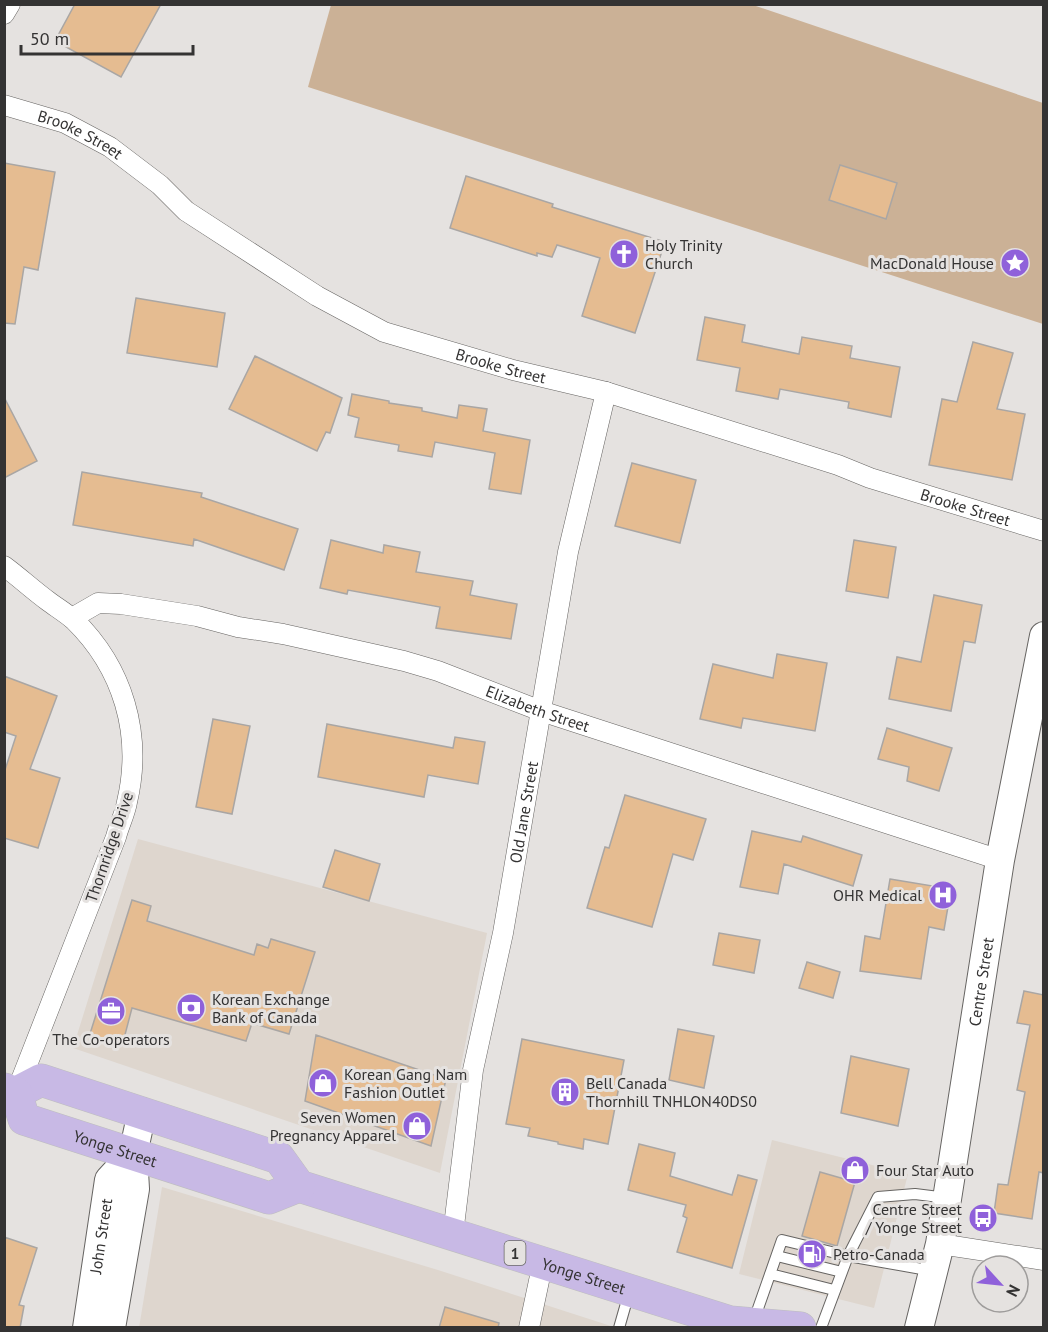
<svg xmlns="http://www.w3.org/2000/svg" width="1048" height="1332" viewBox="0 0 1048 1332" font-family="'PT Sans',sans-serif">
	<style>
		.built { fill: #ded6ce }
		.green { fill: #cbb196 }
		.building { fill: #e5bc91; stroke: #a9a6a4; stroke-width: 1.5 }
		.lines { fill: none; stroke-linecap: round; stroke-linejoin: round }
		.service-casing { stroke: #666462; stroke-width: 12 }
		.minor-casing { stroke: #666462; stroke-width: 21 }
		.secondary-casing { stroke: #666462; stroke-width: 30 }
		.primary-casing { stroke: #bebebe; stroke-width: 33 }
		.service { stroke: #fff; stroke-width: 10 }
		.minor { stroke: #fff; stroke-width: 20 }
		.secondary { stroke: #fff; stroke-width: 28 }
		.primary { stroke: #c8b9e5; stroke-width: 32 }
		.labels { text-anchor: middle; dominant-baseline: central; stroke-width: 6; stroke-linejoin: round; paint-order: stroke }
		.shield { fill: #e5e2e0; stroke: #696867; stroke-width: 1.5 }
		.shield-label { font-size: 15px; font-weight: bold; fill: #343333 }
		.street-label { font-size: 16px; fill: #343333; stroke: #e5e2e0 }
		.poi-label { font-size: 16px; fill: #343333; stroke: #e5e2e0; text-anchor: start }
	</style>
	<rect width="100%" height="100%" fill="#e5e2e0"/>
	<!-- built -->
	<path class="built" d="M138,839l349,94 -47,240 -367,-125z
		M772,1140l136,34 -34,134 -135,-34z
		M162,1187l276,83 176,57 -475,1z"/>
	<!-- green -->
	<path class="green" d="M331,5h422l290,98v221l-735,-237z"/>
	<!-- building -->
	<path class="building" d="M75,4h86l-40,73 -66,-36z
		M4,163l51,9 -17,98 -14,-3 -9,57 -11,-1z
		M840,165l57,18 -11,36 -57,-19z
		M466,176l87,28 -1,3 113,35 -30,91 -53,-17 18,-58 -43,-13 -5,12 -15,-4v3l-87,-28z
		M136,298l89,15 -8,54 -90,-14z
		M705,317l40,8 -3,17 57,12 3,-17 50,9 -2,12 50,9 -9,50 -43,-9 1,-6 -69,-13 -2,10 -42,-8 4,-23 -43,-8z
		M973,342l40,11 -16,56 28,5 -13,66 -83,-15 13,-66 15,3z
		M255,356l87,42 -12,35 -4,-1 -9,19 -88,-42z
		M352,394l37,7v2l33,5v3l35,7 2,-13 28,4 -4,22 47,9 -9,54 -32,-5 6,-36 -60,-11 -3,15 -34,-6 1,-6 -44,-8 4,-19 -11,-3z
		M4,397l33,64 -33,17z
		M632,463l64,17 -16,63 -65,-17z
		M82,472l120,21 -1,4 97,32 -14,41 -90,-31 -1,7 -120,-21z
		M331,540l52,13 1,-8 36,7 -4,20 57,9 -3,14 47,9 -6,35 -75,-11 4,-21 -92,-17 -1,4 -27,-6z
		M854,540l42,7 -8,51 -42,-7z
		M934,595l48,10 -7,38 -11,-2 -13,70 -62,-12 8,-42 24,5z
		M777,654l50,9 -12,68 -72,-13 -2,10 -41,-9 13,-55 60,14z
		M4,676l53,20 -27,73 30,9 -22,70 -34,-10v-65l12,-37 -12,-4z
		M213,719l37,7 -18,88 -36,-7z
		M327,724l126,24 2,-11 30,5 -7,42 -50,-9 -4,22 -106,-20z
		M887,728l65,20 -13,43 -32,-10 2,-14 -31,-8z
		M625,795l81,24 -13,41 -20,-6 -21,73 -65,-19 18,-61 4,1z
		M752,831l49,11 2,-6 59,19 -9,31 -69,-22 -6,30 -38,-7z
		M335,850l45,14 -11,37 -46,-14z
		M890,879l61,10 -7,41 -15,-3 -8,52 -61,-8 5,-35 15,3z
		M132,900l19,6 -4,15 107,34 3,-11 11,4 3,-9 44,13 -26,82 -37,-11 -6,18 -114,-33 -10,38 -33,-9z
		M719,933l41,7 -6,33 -41,-8z
		M807,962l33,10 -7,26 -34,-10z
		M1024,991l20,4v178l-5,-1 -7,47 -38,-6 4,-29 10,1 17,-93 -8,-2 13,-65 -13,-2z
		M678,1029l36,7 -10,52 -35,-8z
		M316,1035l130,44 -15,67 -126,-45z
		M522,1039l102,21 -16,84 -24,-5 -1,10 -25,-5v-2l-30,-6 2,-8 -24,-4z
		M851,1056l58,13 -11,57 -57,-13z
		M639,1144l36,9 -5,23 62,19 6,-20 19,5 -25,88 -55,-16 10,-34 -4,-2 3,-11 -58,-15z
		M820,1172l35,10 -18,64 -35,-10z
		M4,1237l33,11 -18,57 5,1 -4,22h-16z
		M445,1307l54,16 -1,5h-59z"/>
	<g class="lines">
		<!-- service casing -->
		<g class="service-casing">
			<path id="service" d="M777,1256l65,16
				M933,1271l-85,-15 30,-59 37,-3 32,4
				M770,1274l64,16
				M754,1320l28,-80 66,16 -27,72
				M619,1328l10,-35"/>
		</g>
		<!-- minor casing -->
		<g class="minor-casing">
			<g id="minor">
				<path d="M4,14l6,-10"/>
				<path id="s1" d="M4,105l61,18 45,24 50,38 26,26 131,85 67,36 129,38 93,22 232,73 32,13 174,53"/>
				<path d="M4,566c15,11 29,24 44,35 8,6 18,12 26,19 49,48 69,114 53,182 -2,12 -8,23 -11,35l-100,256"/>
				<path id="s2" d="M72,618l26,-15 23,1 76,12 41,11 45,7 121,27 34,10 103,40 459,149"/>
				<path id="s3" d="M453,1234l20,-164 30,-137 65,-381 38,-160"/>
				<path d="M940,1244l104,16"/>
				<path d="M529,1328l14,-66"/>
			</g>
		</g>
		<!-- secondary casing -->
		<g class="secondary-casing">
			<g id="secondary">
				<path id="s4" d="M87,1328l22,-148 24,-26"/>
				<path d="M111,1328l24,-139 -2,-35 9,-42"/>
				<path id="s5" d="M919,1328l21,-84 60,-384 44,-224"/>
			</g>
		</g>
		<!-- primary casing -->
		<g class="primary-casing">
			<g id="primary">
				<path id="s6" d="M4,1089l12,4 25,-13 238,78 20,28 431,136 70,6"/>
				<path id="s7" d="M16,1093l8,26 245,79 30,-12"/>
			</g>
		</g>
		<!-- service -->
		<use href="#service" class="service"/>
		<!-- minor -->
		<use href="#minor" class="minor"/>
		<!-- secondary -->
		<use href="#secondary" class="secondary"/>
		<!-- primary -->
		<use href="#primary" class="primary"/>
	</g>
	<!-- icons -->
	<defs>
		<g id="church-disc" transform="scale(1.5)"><circle r="9.5" fill="#8f61da" stroke="#e5e2e0"/><path d="M-1.2-6h2.4v3.5h3.3v2.4h-3.3V6h-2.4V-.1h-3.3v-2.4h3.3Z" fill="#fff"/></g>
		<g id="sight-disc" transform="scale(1.5)"><circle r="9.5" fill="#8f61da" stroke="#e5e2e0"/><path d="M0-6L1.8-2.2L6-1.7L2.9 1.2L3.7 5.4L0 3.3L-3.7 5.4L-2.9 1.2L-6-1.7L-1.8-2.2Z" fill="#fff"/></g>
		<g id="hospital-disc" transform="scale(1.5)"><circle r="9.5" fill="#8f61da" stroke="#e5e2e0"/><path d="M-5-5h3v3.5h4V-5h3V5h-3V1.5h-4V5h-3Z" fill="#fff"/></g>
		<g id="bank-disc" transform="scale(1.5)"><circle r="9.5" fill="#8f61da" stroke="#e5e2e0"/><path d="M-6-4H6V4H-6ZM0-2.3a2.3 2.3 0 1 0 0 4.6a2.3 2.3 0 1 0 0-4.6Z" fill="#fff"/></g>
		<g id="office-disc" transform="scale(1.5)"><circle r="9.5" fill="#8f61da" stroke="#e5e2e0"/><path d="M-6-3h4V-5.5h4V-3h4V5H-6ZM-1-4.5V-3h2v-1.5ZM-6 0V1H6V0Z" fill="#fff"/></g>
		<g id="shop-disc" transform="scale(1.5)"><circle r="9.5" fill="#8f61da" stroke="#e5e2e0"/><path d="M-5-2.5h2.3a2.7 3.5 0 0 1 5.4 0H5L5.5 6h-11ZM-1.5-2.5h3a1.5 2.3 0 0 0-3 0Z" fill="#fff"/></g>
		<g id="building-disc" transform="scale(1.5)"><circle r="9.5" fill="#8f61da" stroke="#e5e2e0"/><path d="M-4-6H4V6H1V3H-1V6H-4ZM-2.5-4.3h1.7v1.8h-1.7ZM.8-4.3h1.7v1.8H.8ZM-2.5-1h1.7V.8h-1.7ZM.8-1h1.7V.8H.8Z" fill="#fff"/></g>
		<g id="bus-disc" transform="scale(1.5)"><circle r="9.5" fill="#8f61da" stroke="#e5e2e0"/><path d="M-5-6H5V4H4V6H2V4H-2V6H-4V4H-5ZM-3.5-4V0h7V-4ZM-3.5 1.2v1.5H-2V1.2ZM2 1.2v1.5H3.5V1.2Z" fill="#fff"/></g>
		<g id="fuel-disc" transform="scale(1.5)"><circle r="9.5" fill="#8f61da" stroke="#e5e2e0"/><path d="M-5.5-6h7V0h2V4h1.3V-2.5L3-4.5l.8-.8L6-3V5H2.5V1h-1V6h-7ZM-4.2-4.7v3.2H.2V-4.7Z" fill="#fff"/></g>
	</defs>
	<g fill-rule="evenodd">
		<use href="#church-disc" x="624" y="254"/>
		<use href="#sight-disc" x="1015" y="263"/>
		<use href="#hospital-disc" x="943" y="895"/>
		<use href="#bank-disc" x="191" y="1008"/>
		<use href="#office-disc" x="111" y="1011"/>
		<use href="#shop-disc" x="323" y="1083"/>
		<use href="#building-disc" x="565" y="1092"/>
		<use href="#shop-disc" x="417" y="1126"/>
		<use href="#shop-disc" x="855" y="1170"/>
		<use href="#bus-disc" x="983" y="1218"/>
		<use href="#fuel-disc" x="812" y="1254"/>
	</g>
	<g class="labels">
		<!-- shield labels -->
		<rect class="shield" x="504.5" y="1241" width="21" height="24" rx="4.5"/>
		<g class="shield-label">
			<text x="515" y="1253">1</text>
		</g>
		<!-- street labels -->
		<g class="street-label">
			<text stroke="none"><textPath href="#s1" startOffset="82">Brooke Street</textPath></text>
			<text stroke="none"><textPath href="#s1" startOffset="568">Brooke Street</textPath></text>
			<text stroke="none"><textPath href="#s1" startOffset="1054">Brooke Street</textPath></text>
			<text stroke="none"><textPath href="#s2" startOffset="484">Elizabeth Street</textPath></text>
			<text stroke="none"><textPath href="#s3" startOffset="428">Old Jane Street</textPath></text>
			<text transform="translate(109 847) rotate(-71)">Thornridge Drive</text>
			<text stroke="none"><textPath href="#s5" startOffset="352">Centre Street</textPath></text>
			<text stroke="none"><textPath href="#s7" startOffset="123">Yonge Street</textPath></text>
			<text stroke="none"><textPath href="#s4" startOffset="93">John Street</textPath></text>
			<text stroke="none"><textPath href="#s6" startOffset="624">Yonge Street</textPath></text>
		</g>
		<!-- poi labels -->
		<g class="poi-label">
			<text x="645" y="245">Holy Trinity<tspan x="645" dy="18">Church</tspan></text>
			<text x="994" y="263" text-anchor="end">MacDonald House</text>
			<text x="922" y="895" text-anchor="end">OHR Medical</text>
			<text x="212" y="999">Korean Exchange<tspan x="212" dy="18">Bank of Canada</tspan></text>
			<text x="111" y="1039" text-anchor="middle">The Co-operators</text>
			<text x="344" y="1074">Korean Gang Nam<tspan x="344" dy="18">Fashion Outlet</tspan></text>
			<text x="586" y="1083">Bell Canada<tspan x="586" dy="18">Thornhill TNHLON40DS0</tspan></text>
			<text x="396" y="1117" text-anchor="end">Seven Women<tspan x="396" dy="18">Pregnancy Apparel</tspan></text>
			<text x="876" y="1170">Four Star Auto</text>
			<text x="962" y="1209" text-anchor="end">Centre Street<tspan x="962" dy="18">/ Yonge Street</tspan></text>
			<text x="833" y="1254">Petro-Canada</text>
		</g>
	</g>
	<!-- border -->
	<rect width="1048" height="1332" fill="none" stroke="#343333" stroke-width="12"/>
	<!-- north arrow -->
	<g transform="translate(1000 1284) rotate(117)"><circle r="28" fill="#e5e2e0" stroke="#9e9c9b" stroke-width="1.5"/>
	<path d="M0-4.5L10 22L0 15L-10 22Z" fill="#8f61da"/>
	<text y="-9" font-size="16" font-weight="bold" text-anchor="middle" fill="#343333">N</text>
	</g>
	<!-- scale -->
	<path d="M21 45v9h172v-9" fill="none" stroke="#343333" stroke-width="3"/>
	<text x="30" y="45" font-size="18" fill="#343333" stroke="#e5e2e0" stroke-width="4.5" paint-order="stroke">50 m</text>
</svg>
